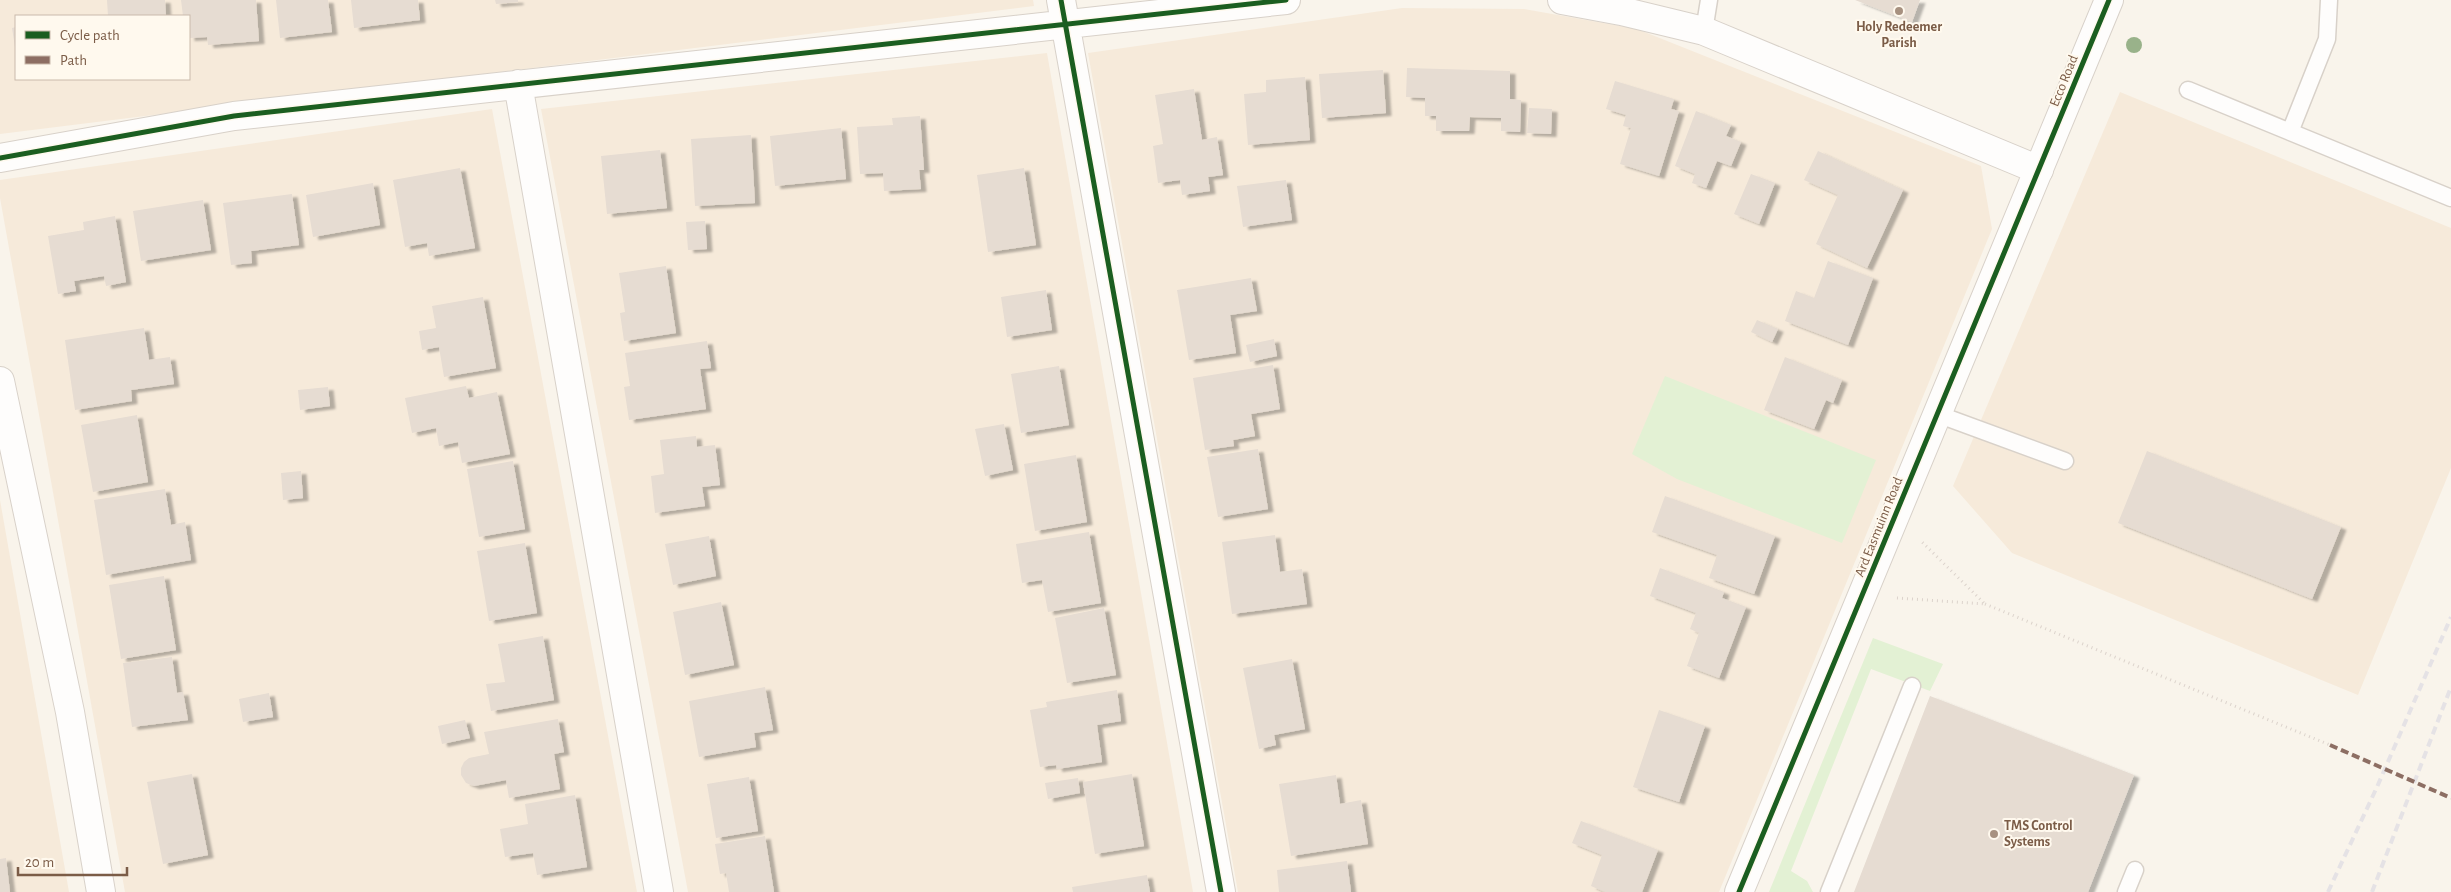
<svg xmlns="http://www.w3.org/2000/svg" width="2451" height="892" viewBox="0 0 2451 892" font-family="'Alegreya Sans',sans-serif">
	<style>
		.residential { fill: #f6eada; fill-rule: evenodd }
		.green { fill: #e3f1d4 }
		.building { fill: #e6dcd2; filter: url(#shadow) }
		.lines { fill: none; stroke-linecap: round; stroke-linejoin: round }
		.service-casing { stroke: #d8d1c9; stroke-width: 19 }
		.minor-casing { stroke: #d8d1c9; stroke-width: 30 }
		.tertiary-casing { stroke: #d8d1c9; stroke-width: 30 }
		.path { stroke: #dcd3cc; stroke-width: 3; stroke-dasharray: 1 4; stroke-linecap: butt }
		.service { stroke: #fefdfc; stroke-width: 16 }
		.minor { stroke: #fefdfc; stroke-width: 28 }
		.tertiary { stroke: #fefdfc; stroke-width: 28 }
		.rail { stroke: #e5e2e5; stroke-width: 4; stroke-dasharray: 8 5; stroke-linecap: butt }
		.quiet { stroke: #8d6e63; stroke-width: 4; stroke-dasharray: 8 4; stroke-linecap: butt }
		.cycleway-casing { stroke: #fff9ee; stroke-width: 8 }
		.cycleway { stroke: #1b5e20; stroke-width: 5 }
		.tree { fill: #99b28a }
		.poi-dot { fill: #a79180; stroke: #fff9ee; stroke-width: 2 }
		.labels { text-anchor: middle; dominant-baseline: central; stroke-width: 4; stroke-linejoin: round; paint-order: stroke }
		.poi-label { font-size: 14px; font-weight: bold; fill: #7b5c47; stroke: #fff9ee }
		.street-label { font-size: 14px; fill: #7b5c47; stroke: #fff9ee }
	</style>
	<defs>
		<filter id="shadow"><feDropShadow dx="5.5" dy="3" stdDeviation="1" flood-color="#0004"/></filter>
	</defs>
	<rect width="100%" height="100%" fill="#f9f4eb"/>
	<!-- residential -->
	<path class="residential" d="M0,0h1033l1,6 -1034,128zM16,16h173v63h-173z
		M1402,8l122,1 113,20 344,137 11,63 -273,663h-481l-150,-839z
		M1047,53l146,839h-505l-147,-783z
		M2120,92l331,136v240l-93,227 -346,-142 -59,-67z
		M492,109l145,783h-512l-125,-694v-18z
		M0,500l69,392h-69z"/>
	<!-- green -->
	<path class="green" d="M1665,376l211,84 -34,83 -165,-64 -45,-25z
		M1873,638l70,26 -13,27 -59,-22 -80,202 16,10 6,11h-44z"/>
	<!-- building -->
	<path class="building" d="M107,0h58l1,16h-58z
		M181,0h75l3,41 -51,4 -1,-8 -18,1v-22h-6z
		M276,0h52l4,32 -52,6z
		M351,0h67l2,20 -66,8z
		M495,0h23v2l-22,2z
		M1855,0h65l-8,22z
		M16,27v20h-1l-3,-19z
		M1407,68l103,3v28l11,1 -1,32 -19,-1v-13l-31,-1 -1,14h-33v-15h-11v-18l-19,-1z
		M1383,70l3,43 -64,5 -3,-44z
		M1305,77l5,63 -62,5 -4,-51 22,-2v-12z
		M1615,81l59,18 -3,10 8,2 -20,65 -39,-12 11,-36 -8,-2 3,-11 -20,-6z
		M1194,89l8,51 15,-3 6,38 -15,2 2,14 -28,4 -2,-15 -22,3 -5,-37 10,-2 -8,-49z
		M1529,108l23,1 -1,25 -24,-1z
		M1696,111l35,14 -5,11 15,6 -10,24 -14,-5 -11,27 -14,-5 3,-9 -20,-8z
		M920,116l4,54h-5l2,19 -37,2 -1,-18 -23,1 -3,-47 36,-2 -1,-7z
		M841,128l5,51 -71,7 -5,-50z
		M751,135l4,68 -60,3 -4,-67z
		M660,150l7,58 -60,6 -6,-58z
		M1818,151l85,39 -36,78 -51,-24 22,-49 -34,-15z
		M460,168l15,80 -46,8 -2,-13 -22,4 -12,-67z
		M1024,168l12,77 -48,7 -11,-77z
		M1751,174l24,9 -16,41 -25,-10z
		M1286,180l6,40 -49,7 -6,-41z
		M373,183l7,42 -67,12 -7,-42z
		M292,194l7,51 -48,6 1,12 -21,2 -8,-62z
		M203,200l8,50 -70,11 -8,-50z
		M115,216l11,66 -20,4 -2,-10 -30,5 2,10 -18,3 -10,-58 36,-6 -1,-8z
		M705,221l2,28 -19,1 -2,-28z
		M1828,261l45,17 -25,67 -63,-24 11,-30 18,7z
		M666,266l10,67 -52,8 -4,-28 5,-1 -6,-39z
		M1251,278l6,33 -27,4 6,38 -47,7 -12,-70z
		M1046,290l6,40 -45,7 -6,-40z
		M483,297l13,71 -52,9 -5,-30 -17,3 -3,-19 17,-3 -4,-22z
		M1757,320l21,9 -6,13 -21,-10z
		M144,328l5,32 21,-3 4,27 -43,6 1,11 -57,9 -10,-70z
		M1274,339l3,17 -27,6 -4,-17z
		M707,341l4,27 -11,1 6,40 -77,11 -5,-33 6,-1 -5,-33z
		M1785,357l57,23 -9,23 -7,-3 -12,29 -50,-19z
		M1273,365l7,44 -29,5 4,22 -22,4 1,6 -29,4 -12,-72z
		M1059,366l10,59 -48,8 -10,-59z
		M466,386l3,12 28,-6 13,62 -48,9 -4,-21 -19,4 -3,-18 -24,5 -7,-35z
		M328,387l2,19 -30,4 -2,-20z
		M137,415l11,67 -55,10 -12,-67z
		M1004,424l9,46 -28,6 -10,-47z
		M696,436l1,11 18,-2 5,40 -18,2 3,19 -50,7 -4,-37 13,-2 -4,-34z
		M1258,449l10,60 -50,8 -11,-60z
		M2147,451l194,76 -29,72 -194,-76z
		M1076,455l11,67 -52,9 -11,-67z
		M513,461l12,68 -46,8 -12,-68z
		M301,471l2,27 -20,2 -2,-27z
		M165,489l6,36 14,-3 6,38 -85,15 -12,-75z
		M1665,496l110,40 -21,58 -45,-16 8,-23 -65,-23z
		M1089,532l12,71 -53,9 -6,-32 -20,3 -6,-39z
		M1275,535l5,37 22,-3 5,35 -75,10 -10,-72z
		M709,536l7,40 -43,9 -8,-41z
		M525,543l12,70 -48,8 -12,-70z
		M1660,568l64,24 -2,6 24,9 -27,71 -32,-12 12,-33 -9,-4 6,-16 -46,-17z
		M164,576l12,74 -55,9 -12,-74z
		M721,602l13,63 -49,10 -12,-63z
		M1104,608l12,67 -49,8 -12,-65z
		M543,636l11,64 -63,11 -5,-27 19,-2 -7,-38z
		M172,657l5,36 6,-1 5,28 -56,7 -9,-64z
		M1292,659l13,70 -31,6 2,10 -17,4 -16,-81z
		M765,687l8,43 -19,3 2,14 -57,10 -10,-56z
		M1117,690l4,31 -24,4 5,37 -45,7 -1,-4 -16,2 -10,-57 17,-3 -1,-5z
		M269,693l4,24 -30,5 -4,-23z
		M1930,696l204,79 -46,117h-234z
		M1659,710l46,16 -26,76 -46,-15z
		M558,719l6,33 -10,2 6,35 -51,9 -3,-18 -32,6 -8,-3 -5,-8v-7l3,-6 5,-4 20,-4 -5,-22z
		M465,720l5,18 -28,6 -4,-18z
		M192,774l16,81 -45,9 -16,-82z
		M1132,774l12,72 -49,8 -12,-72z
		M1336,775l4,29 21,-4 7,44 -77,12 -12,-72z
		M749,777l9,54 -42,7 -9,-54z
		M1078,778l2,15 -32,6 -3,-16z
		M575,795l12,72 -50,8 -4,-22 -28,4 -5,-28 28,-5 -3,-20z
		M1581,821l77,29 -16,42h-37l-14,-6 11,-31 -30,-12z
		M765,836l9,56h-45l-3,-19 -6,1 -5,-30z
		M6,858l4,34h-10v-33z
		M1347,861l4,31h-72l-2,-22z
		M1147,875l3,17h-77l-1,-5z"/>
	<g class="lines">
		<!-- service casing -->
		<g class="service-casing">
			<path id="service" d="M1704,31l5,-31
				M2188,90l263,108
				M2290,132l37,-93 2,-39
				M1937,414l128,47
				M1829,892l83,-206
				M2126,892l9,-22"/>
		</g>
		<!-- minor casing -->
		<g class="minor-casing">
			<path id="minor" d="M1061,0l160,892
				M1562,0l59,11 83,20 335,139
				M518,84l141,808
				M0,158l234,-42 1052,-116
				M0,381l70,331 31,180"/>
		</g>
		<!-- tertiary casing -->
		<g class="tertiary-casing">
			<path id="tertiary" d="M1739,892l370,-892"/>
		</g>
		<!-- path -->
		<path class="path" d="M1897,598l88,6 -64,-63
			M1985,604l345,141"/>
		<!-- service -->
		<use href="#service" class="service"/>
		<!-- minor -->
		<use href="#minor" class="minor"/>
		<!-- tertiary -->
		<use href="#tertiary" class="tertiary"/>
		<!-- rail -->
		<path class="rail" d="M2328,892l49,-105 74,-170
			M2372,892l79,-205"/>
		<!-- quiet -->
		<path class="quiet" d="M2330,745l121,53"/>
		<!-- cycleway casing -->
		<g class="cycleway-casing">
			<path id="cycleway" d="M1061,0l160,892
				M0,158l234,-42 1052,-116
				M1739,892l370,-892"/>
		</g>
		<!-- cycleway -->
		<use href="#cycleway" class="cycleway"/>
	</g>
	<!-- trees -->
	<circle class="tree" cx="2134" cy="45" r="8"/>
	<!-- markers -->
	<g class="poi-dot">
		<circle cx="1899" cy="11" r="5"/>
		<circle cx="1994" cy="834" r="5"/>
	</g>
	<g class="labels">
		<!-- poi labels -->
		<g class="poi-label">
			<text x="1899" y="27">Holy Redeemer<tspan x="1899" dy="16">Parish</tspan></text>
			<text x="2004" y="826" text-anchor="start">TMS Control<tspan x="2004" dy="16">Systems</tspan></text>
		</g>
		<!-- street labels -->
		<g class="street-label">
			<text transform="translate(2064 81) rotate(-68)">Ecco Road</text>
			<text transform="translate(1879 527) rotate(-68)">Ard Easmuinn Road</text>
		</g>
	</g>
	<!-- legend -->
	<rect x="15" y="15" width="175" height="65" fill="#fff9ee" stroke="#cabaab"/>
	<rect x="25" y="31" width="25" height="8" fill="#1b5e20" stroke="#cabaab"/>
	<text x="60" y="40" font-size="15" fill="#7b5c47">Cycle path</text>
	<rect x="25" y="56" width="25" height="8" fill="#8d6e63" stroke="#cabaab"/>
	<text x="60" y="65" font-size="15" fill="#7b5c47">Path</text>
	<!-- scale -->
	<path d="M18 867v8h109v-8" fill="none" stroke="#7b5c47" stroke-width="2.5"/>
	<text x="25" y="867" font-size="15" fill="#7b5c47" stroke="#fff9ee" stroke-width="4" paint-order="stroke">20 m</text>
</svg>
